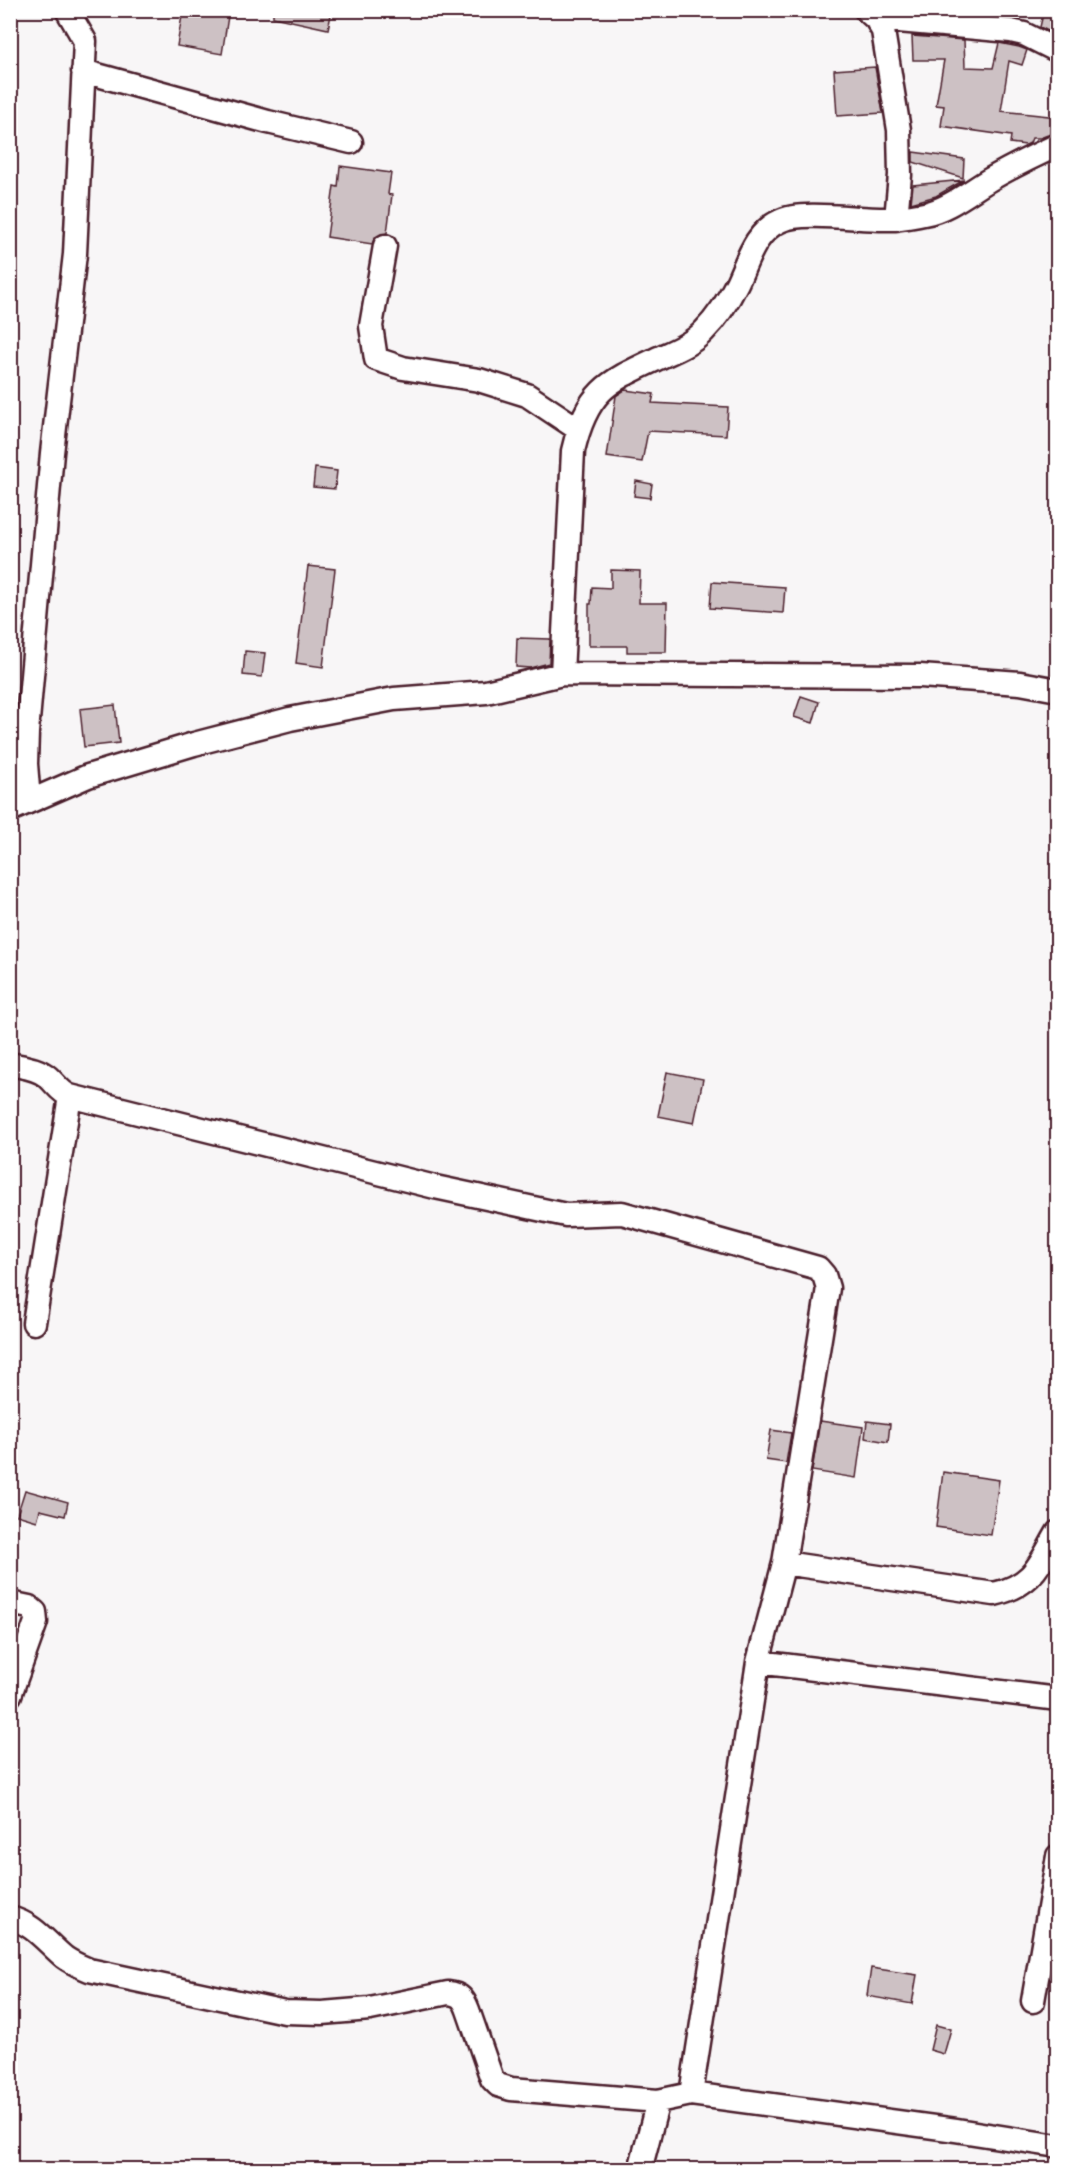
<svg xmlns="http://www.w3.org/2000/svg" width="1068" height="2180" viewBox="0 0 1068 2180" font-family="Mali,sans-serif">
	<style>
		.building { fill: #cdc1c4; stroke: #4a1f2b; stroke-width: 1.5 }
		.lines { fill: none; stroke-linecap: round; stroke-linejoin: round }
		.minor-casing { stroke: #4a1f2b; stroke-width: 27 }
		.minor { stroke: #fff; stroke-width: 22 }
	</style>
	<rect width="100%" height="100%" fill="#f8f6f7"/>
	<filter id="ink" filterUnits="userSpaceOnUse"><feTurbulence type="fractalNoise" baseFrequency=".0167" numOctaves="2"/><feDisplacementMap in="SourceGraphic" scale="12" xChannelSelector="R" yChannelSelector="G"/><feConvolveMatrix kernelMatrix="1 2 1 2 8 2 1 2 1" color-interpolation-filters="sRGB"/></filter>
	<g filter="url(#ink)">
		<!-- building -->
		<path class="building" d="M183,10h46l-7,44 -45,-8z
			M273,10h59l-4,19 -55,-12z
			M1044,10h14v26l-18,-9z
			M912,36l52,4 1,27 28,1 6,-25 20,4 8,3 -5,15 -13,-4 -8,50 57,6 -2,15 -16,6h-8l-2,5 -4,2 -16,-2 1,-7 -70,-10 3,-20 -8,-1 8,-45h-31z
			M875,67l8,46 -46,3 -3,-46z
			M913,152l51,7 -1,19 -50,-16z
			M340,166l51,7 -3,21 4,1 -5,38 -12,4 -3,7 -45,-7 7,-51 4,1z
			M964,180l-28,16 -25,7 2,-18z
			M625,390l29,4 -2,9 76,4 -2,28 -78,-4 -6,31 -35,-5 9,-61z
			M315,468l22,3 -2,18 -22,-2z
			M636,481l16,3 -2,14 -16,-2z
			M308,566l27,3 -12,98 -27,-4z
			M611,570l29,1 -1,32h28l-1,49h-39v-6h-38v-42h2l1,-17 19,1z
			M712,582l73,5 -2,26 -73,-5z
			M517,638l33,1 -1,24 -19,5 -14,-1z
			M245,651l20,2 -3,24 -19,-2z
			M801,696l18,6 -6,21 -19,-6z
			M115,705l4,38 -35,4 -4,-38z
			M667,1072l36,7 -9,44 -36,-7z
			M820,1421l43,6 -7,51 -44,-7z
			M867,1421l23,3 -2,18 -23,-4z
			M771,1430l20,3 -5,30 -20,-3z
			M943,1472l56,8 -8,55 -55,-8z
			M25,1490l43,12 -3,14 -25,-6 -3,11 -20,-6z
			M871,1968l46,7 -5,29 -45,-8z
			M936,2025l15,4 -7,25 -14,-4z"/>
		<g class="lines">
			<!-- minor casing -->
			<g class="minor-casing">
				<path id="minor" d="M866,10l10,9 7,12 16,99 1,45 -4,44
					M876,19l135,12 13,3 34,17
					M83,71l185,51 83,20
					M385,246l-14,80 5,33 27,9 76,12 48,15 51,34
					M562,674l11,-223c15,-64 37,-70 92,-96 14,-6 29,-13 39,-24 14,-14 24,-30 33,-48 11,-23 18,-51 43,-62 22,-11 81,-1 108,-2 12,0 25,-3 36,-5 23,-4 45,-22 65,-34 22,-13 45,-24 69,-35
					M29,801l-3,-37 1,-32 25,-279 23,-199 10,-213 -18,-31
					M10,810l78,-34 106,-32 96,-25 104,-20 92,-7 76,-18 358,2 100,7 38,7
					M10,1064c13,3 28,4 38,13 8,7 12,15 22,19l365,91 131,28 56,-2 196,55 6,7 4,13 -44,275 -26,99 -67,432 265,36 102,16
					M34,1323l36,-227
					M784,1563l210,31c40,-9 45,-30 64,-62
					M10,1603l19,4 6,5 1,10 -26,73
					M758,1662l300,37
					M10,1918c24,6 36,24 54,39 8,6 16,9 25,13l196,42 37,1 48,-4 78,-16c12,1 16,6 20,17l24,69 6,6 13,4 147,12 33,-7
					M1033,2001l25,-145
					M640,2170l18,-69"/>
			</g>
			<!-- minor -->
			<use href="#minor" class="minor"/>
		</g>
	</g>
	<!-- margin -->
	<rect width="1068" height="2180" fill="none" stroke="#fff" stroke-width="36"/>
	<rect x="18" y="18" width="1032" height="2144" fill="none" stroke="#4a1f2b" stroke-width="2" filter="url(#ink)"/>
</svg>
